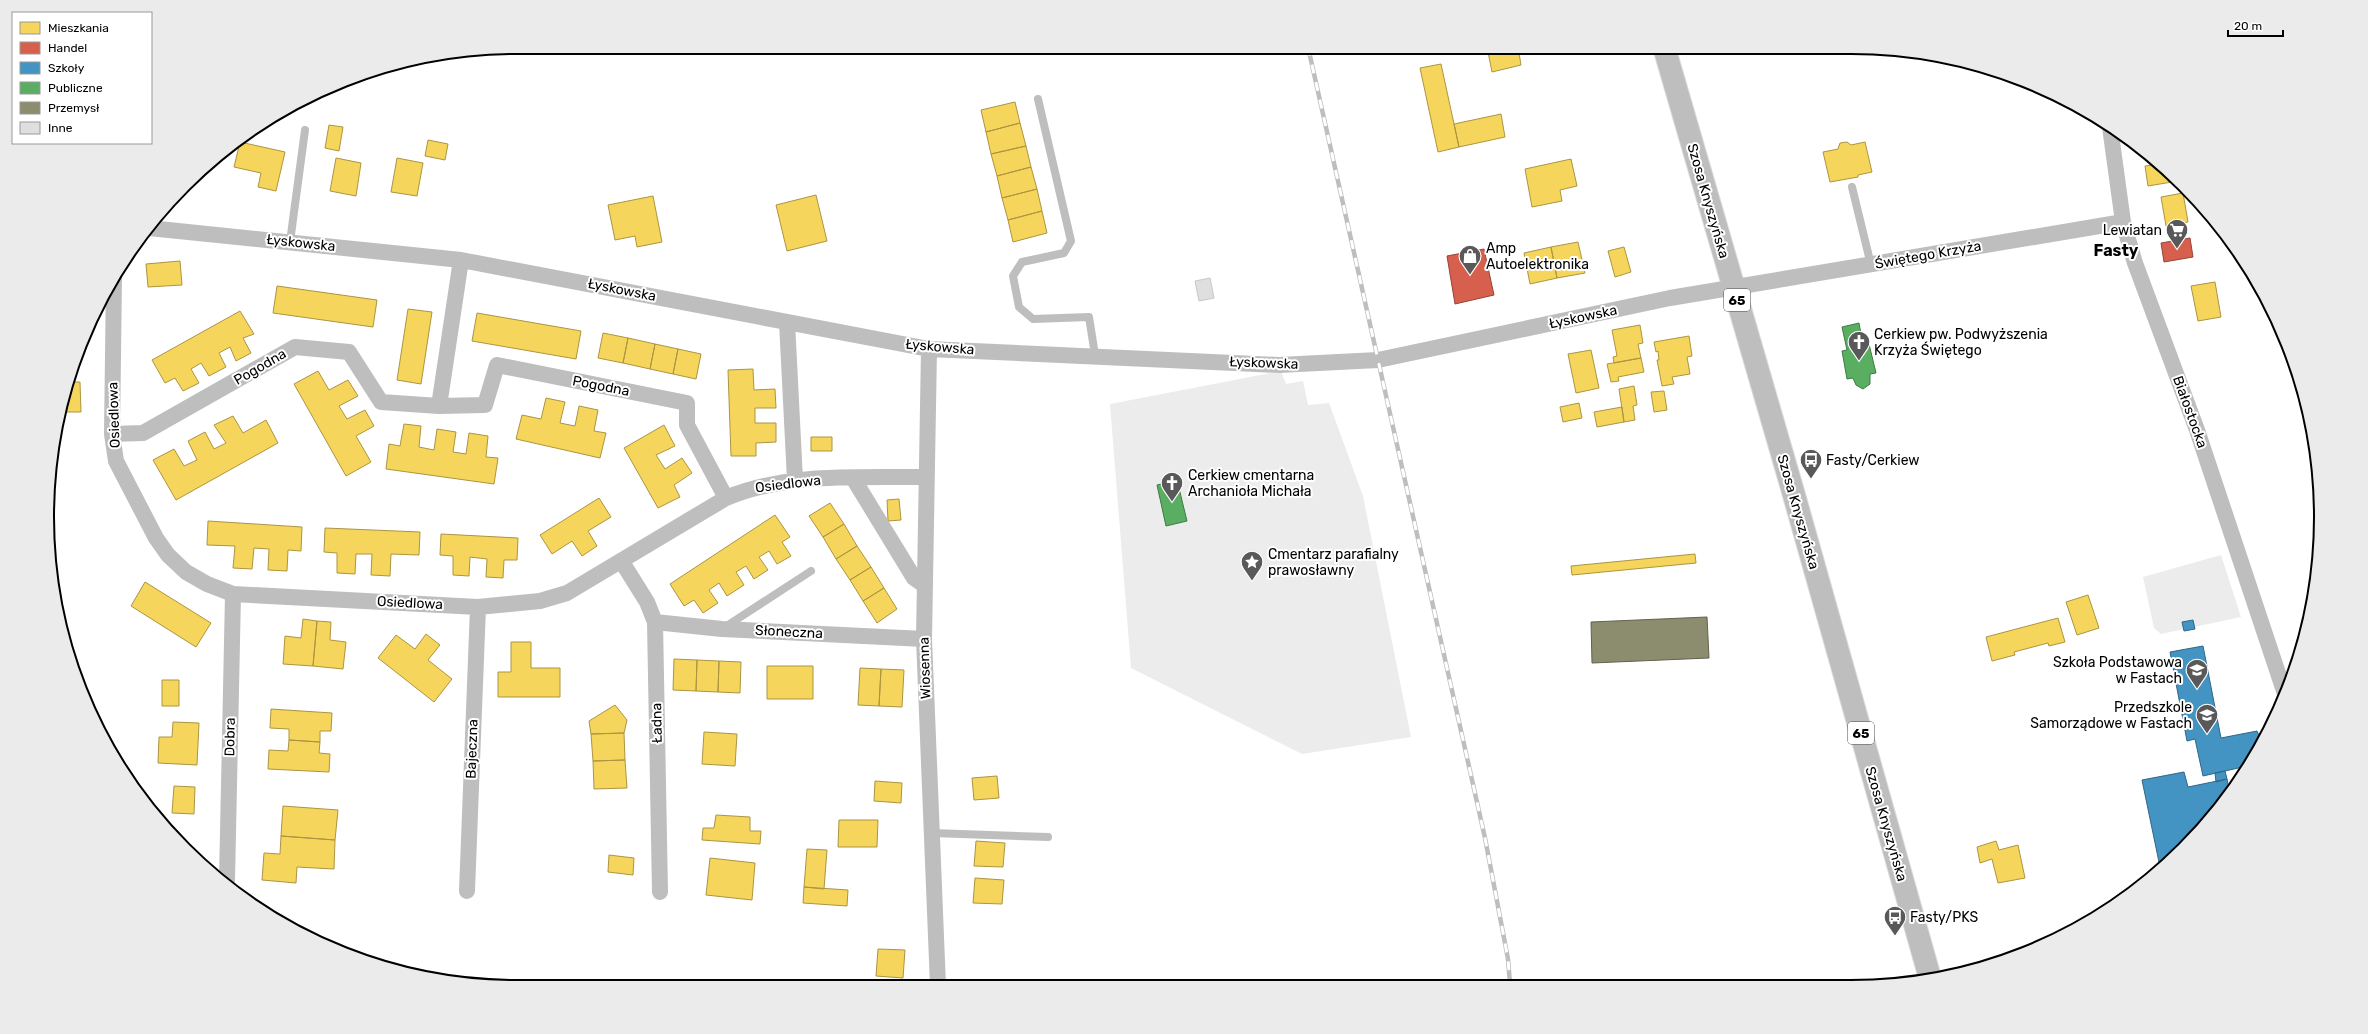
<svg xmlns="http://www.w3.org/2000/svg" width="2368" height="1034" viewBox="0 0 2368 1034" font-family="Rubik,sans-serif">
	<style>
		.green { fill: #ececec }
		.homes { fill: #f6d55c; stroke: #ac9540 }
		.shops { fill: #d6604d; stroke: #964336 }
		.schools { fill: #4393c3; stroke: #2f6788 }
		.public { fill: #5aae61; stroke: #3f7a44 }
		.industry { fill: #8c8c6e; stroke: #62624d }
		.building { fill: #dfdfdf; stroke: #c7c7c7 }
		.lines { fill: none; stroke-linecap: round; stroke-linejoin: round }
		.primary-casing { stroke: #dbdbdb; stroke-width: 24 }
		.lane { stroke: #bebebe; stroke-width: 8 }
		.street { stroke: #bebebe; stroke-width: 16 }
		.primary { stroke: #bebebe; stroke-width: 22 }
		.rail-casing { stroke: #bebebe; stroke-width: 4.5 }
		.rail { stroke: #fff; stroke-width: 3; stroke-dasharray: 9; stroke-linecap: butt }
		.labels { text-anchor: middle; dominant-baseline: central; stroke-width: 4; stroke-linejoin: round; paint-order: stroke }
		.shield { fill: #fff; stroke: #4c4c4c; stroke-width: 1 }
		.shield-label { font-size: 13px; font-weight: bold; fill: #000 }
		.street-label { font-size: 14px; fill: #000; stroke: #fff }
		.poi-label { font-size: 14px; fill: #000; stroke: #fff; text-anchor: start }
		.quarter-label { font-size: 16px; font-weight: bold; fill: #000; stroke: #fff }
		.rim { fill: none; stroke: #000; stroke-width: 2 }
	</style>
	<rect width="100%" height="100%" fill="#fff"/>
	<!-- green -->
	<path class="green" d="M1281,371l5,13 17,-3 5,24 21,-2 34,93 48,241 -109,17 -171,-86 -21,-264z
		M2221,555l20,62 -80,17 -7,-6 -11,-51z"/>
	<!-- homes -->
	<path class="homes" d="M1487,47h31l3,18 -29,7z
		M1441,64l18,83 -21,5 -18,-84z
		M1015,102l5,21 -34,9 -5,-22z
		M1501,114l4,23 -46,10 -5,-23z
		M1020,123l6,23 -35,8 -5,-22z
		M329,125l14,2 -4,24 -14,-3z
		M428,140l20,4 -3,16 -20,-4z
		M240,142l45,10 -9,39 -18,-4 3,-14 -27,-6z
		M1847,142l4,3 14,-3 7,30 -14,3v2l-28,5 -7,-30 15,-3 2,-6z
		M1026,146l5,21 -34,9 -6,-22z
		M336,158l25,5 -5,33 -26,-5z
		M397,158l26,5 -6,33 -26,-4z
		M1571,159l6,27 -17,4 2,11 -30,6 -7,-38z
		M2161,164l10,10 1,8 -24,4 -3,-20z
		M1031,167l6,22 -35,9 -5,-22z
		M1037,189l5,22 -34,9 -6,-22z
		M2183,193l5,29 -22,4 -5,-29z
		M816,195l11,46 -40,10 -11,-46z
		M653,196l9,46 -25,5 -2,-11 -20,4 -7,-35z
		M1042,211l5,22 -34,9 -5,-22z
		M1578,242l7,31 -28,5 -6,-31z
		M1551,247l6,31 -27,6 -6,-31z
		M1624,247l7,25 -16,5 -7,-26z
		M180,261l2,24 -34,2 -2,-23z
		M2215,282l6,35 -23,4 -7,-35z
		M277,286l100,14 -4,27 -100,-14z
		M408,309l24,3 -11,72 -24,-4z
		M240,311l14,23 -11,4 8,15 -15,8 -6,-14 -11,6 7,14 -17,9 -8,-13 -10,6 8,14 -16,8 -8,-13 -10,5 -13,-23z
		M477,313l104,18 -5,28 -104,-18z
		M1640,325l3,18 -5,1 3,14 -27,5 -1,-6 4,-1 -5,-26z
		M603,333l25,5 -5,25 -25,-5z
		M1689,336l3,20 -5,1 3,17 -18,3 2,7 -12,2 -5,-26h2l-1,-9 -2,1 -2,-10z
		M628,338l27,6 -5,25 -27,-6z
		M655,344l23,5 -5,25 -23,-5z
		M678,349l23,5 -5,25 -23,-5z
		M1591,350l8,38 -23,5 -8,-39z
		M1641,358l3,14 -26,5 1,4 -8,1 -4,-18z
		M753,369l1,21 21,-1 1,19h-21v15h21v19l-20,1v13h-25l-3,-86z
		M318,371l11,19 19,-10 10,16 -19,10 8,13 18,-9 9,16 -18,10 15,26 -25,14 -52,-92z
		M68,382h12l1,30h-21z
		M1634,386l3,19 -4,1 2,14 -11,2 -5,-33z
		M1664,391l3,19 -13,2 -3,-20z
		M546,398l19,4 -5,21 15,3 4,-20 19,4 -4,21 12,2 -6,25 -84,-19 6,-24 19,4z
		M1579,403l3,15 -19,4 -3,-15z
		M1622,407l2,15 -27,5 -3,-15z
		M233,416l10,17 23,-13 12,23 -102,57 -23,-40 21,-11 10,17 13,-6 -9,-19 17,-9 9,17 12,-6 -12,-18z
		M404,424l17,2 -2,21 15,3 3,-21 19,3 -3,20 13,2 3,-21 19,3 -2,21 12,1 -4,26 -108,-15 3,-25 11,2z
		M664,425l11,21 -19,9 9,14 17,-11 10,15 -18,12 6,12 -22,11 -34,-60z
		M811,437h21v14h-21z
		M599,498l12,19 -23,14 9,15 -15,10 -10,-15 -20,13 -12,-19z
		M899,499l2,21 -13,1 -1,-21z
		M830,503l14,21 -21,13 -14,-21z
		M775,515l15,22 -8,5 9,14 -14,8 -8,-13 -10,6 9,13 -14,9 -8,-13 -10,6 8,13 -17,11 -8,-13 -10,7 9,13 -15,10 -9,-13 -10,6 -14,-22z
		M208,521l94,6 -1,24 -13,-1 -1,21 -19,-1 1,-21 -15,-1 -2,21 -19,-1 2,-22 -28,-1z
		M844,524l13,22 -21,13 -13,-22z
		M325,528l95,4 -1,23 -28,-1 -1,22 -19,-1 1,-21h-16l-1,20 -18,-1v-20l-13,-1z
		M441,534l77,4 -1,22h-13l-1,18 -17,-1 1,-18 -17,-2 -1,19 -16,-1v-19l-13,-1z
		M857,546l14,21 -21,13 -14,-21z
		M1695,554l1,9 -124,12 -1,-9z
		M871,567l13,21 -21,13 -13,-21z
		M145,582l66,41 -15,24 -65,-41z
		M884,588l13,21 -20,14 -14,-22z
		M2088,595l11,33 -22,7 -11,-33z
		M2058,618l7,24 -16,4 -1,-3 -34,9 1,3 -23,6 -6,-24z
		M303,619l14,2 -4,45 -30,-2 2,-28 16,2z
		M317,621l14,1 -1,18 16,2 -3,27 -30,-3z
		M426,634l14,11 -12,15 24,19 -18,23 -56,-44 18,-23 19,14z
		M511,642h20v26h29v29h-62v-25h13z
		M674,659l23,1 -1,31 -23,-1z
		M697,660l22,1 -1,31 -22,-1z
		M719,661l22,1 -1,31 -22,-1z
		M767,666h46v33h-46z
		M860,668l21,1 -2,37 -21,-1z
		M881,669l23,1 -2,37 -23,-1z
		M162,680h17v26h-17z
		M615,705l12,15 -3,13 -33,1 -2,-13z
		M271,709l61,4 -1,18h-11v11l-31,-2v-11l-19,-1z
		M173,722l26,1 -2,42 -39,-2 1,-26h13z
		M704,732l33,2 -2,32 -33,-2z
		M624,733l1,27 -32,1 -2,-27z
		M289,740l31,2 -1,11 11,1 -1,18 -61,-3 1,-19 19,1z
		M625,760l2,28 -33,1 -1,-28z
		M997,776l2,22 -25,2 -2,-22z
		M875,781l27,2 -1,20 -27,-2z
		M174,786l21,1 -1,27 -22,-1z
		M283,806l55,4 -3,30 -54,-4z
		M716,815l34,2v14h11l-1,13 -58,-4 1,-12h11z
		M839,820h39l-1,27h-39z
		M281,836l54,4 -1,29 -37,-2 -1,16 -34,-3 2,-27 16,1z
		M976,841l29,2 -2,24 -29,-1z
		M1996,841l3,9 19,-5 7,33 -27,5 -6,-24 -12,4 -3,-16z
		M807,849l20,1 -3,39 -20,-2z
		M609,855l25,3 -1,17 -25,-3z
		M710,858l45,5 -3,37 -46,-5z
		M975,878l29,2 -2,24 -29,-1z
		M804,887l44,3 -1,16 -44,-3z
		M878,949l27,1 -2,28 -27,-2z
		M760,982l41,2v2h-41z"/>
	<!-- shops -->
	<path class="shops" d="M2190,238l3,19 -29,5 -3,-19z
		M1484,249l10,46 -39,9 -8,-48z"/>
	<!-- schools -->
	<path class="schools" d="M2193,620l2,9 -11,2 -2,-9z
		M2203,646l18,92 36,-7 5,11 -15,24 -44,10 -8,-37 -8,2 -17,-89z
		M2225,771l2,8 -11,3 -1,-9z
		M2184,772l4,15 39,-8 3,15 -6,9 -64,64 -18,-87z"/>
	<!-- public -->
	<path class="public" d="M1859,323l4,22 6,-1 7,29 -6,1v10l-7,5 -7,-4 -3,-7 -6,1 -5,-28 5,-1 -5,-23z
		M1177,480l10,41 -21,5 -9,-41z"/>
	<!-- industry -->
	<path class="industry" d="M1707,617l2,41 -117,5 -1,-41z"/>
	<!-- building -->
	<path class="building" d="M1210,278l4,20 -15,3 -4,-20z"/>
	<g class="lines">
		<!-- primary casing -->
		<g class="primary-casing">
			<path id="primary" d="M1664,47l128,441 138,490"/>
		</g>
		<!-- lane -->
		<path class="lane" d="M1038,99l33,142 -7,12 -42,9 -9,14 6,31 14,12 56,-2 6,38
			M1852,187l19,78
			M290,242l15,-112
			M725,627l86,-56
			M932,833l116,4"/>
		<!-- street -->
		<path class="street" d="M2110,127l13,95 12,41 62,167 88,264
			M149,228l312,32 468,89 350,16 99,-5 292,-62 453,-76
			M114,276l-2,158 4,27 40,77 12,17 18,17 21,12 26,10 245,13 62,-6 27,-8 159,-95c62,-26 134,-20 200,-21
			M787,322l8,158
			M929,349l-5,290 14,347
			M439,406l46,-1 12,-40 190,38v22l39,73
			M112,434l31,-1 152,-86 54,5 32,50 58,4 22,-146
			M853,478l61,100 10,7
			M622,562l25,40 8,20 5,270
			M655,622l67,7 202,10
			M227,880l6,-286
			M467,891l11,-284"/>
		<!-- primary -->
		<use href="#primary" class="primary"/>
		<!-- rail casing -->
		<g class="rail-casing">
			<path id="rail" d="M1308,47l177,791 23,121 2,25"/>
		</g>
		<!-- rail -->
		<use href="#rail" class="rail"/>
	</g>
	<!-- icons -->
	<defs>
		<g id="supermarket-pin" transform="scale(1.15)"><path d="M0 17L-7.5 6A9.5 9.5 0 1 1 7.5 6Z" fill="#595959" stroke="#fff"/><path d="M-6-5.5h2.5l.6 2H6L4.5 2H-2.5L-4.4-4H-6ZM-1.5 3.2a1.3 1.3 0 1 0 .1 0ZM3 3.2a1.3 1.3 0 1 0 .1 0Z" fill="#fff"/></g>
		<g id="shop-pin" transform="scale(1.15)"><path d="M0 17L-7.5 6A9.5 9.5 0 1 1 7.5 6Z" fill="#595959" stroke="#fff"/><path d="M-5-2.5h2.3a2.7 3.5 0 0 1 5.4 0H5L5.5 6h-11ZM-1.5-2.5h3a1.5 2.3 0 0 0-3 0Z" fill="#fff"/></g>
		<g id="church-pin" transform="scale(1.15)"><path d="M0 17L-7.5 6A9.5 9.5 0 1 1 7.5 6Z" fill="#595959" stroke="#fff"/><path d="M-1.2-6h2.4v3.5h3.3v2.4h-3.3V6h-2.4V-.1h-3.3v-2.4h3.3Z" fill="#fff"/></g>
		<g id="bus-pin" transform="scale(1.15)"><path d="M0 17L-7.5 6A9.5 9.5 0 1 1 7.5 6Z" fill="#595959" stroke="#fff"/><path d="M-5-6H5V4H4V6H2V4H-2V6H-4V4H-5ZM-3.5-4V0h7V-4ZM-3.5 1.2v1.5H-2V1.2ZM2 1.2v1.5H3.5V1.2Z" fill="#fff"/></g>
		<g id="sight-pin" transform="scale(1.15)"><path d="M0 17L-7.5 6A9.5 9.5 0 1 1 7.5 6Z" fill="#595959" stroke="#fff"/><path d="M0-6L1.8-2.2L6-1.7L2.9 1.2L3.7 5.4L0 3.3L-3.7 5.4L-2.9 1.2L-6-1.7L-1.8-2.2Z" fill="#fff"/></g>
		<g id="school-pin" transform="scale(1.15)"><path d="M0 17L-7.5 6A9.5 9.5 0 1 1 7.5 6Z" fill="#595959" stroke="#fff"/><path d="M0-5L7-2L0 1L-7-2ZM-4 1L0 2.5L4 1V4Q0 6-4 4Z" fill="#fff"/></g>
	</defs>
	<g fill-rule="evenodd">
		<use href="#supermarket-pin" x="2177" y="230"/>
		<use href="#shop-pin" x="1470" y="256"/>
		<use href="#church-pin" x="1859" y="342"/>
		<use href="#bus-pin" x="1811" y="460"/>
		<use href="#church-pin" x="1172" y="483"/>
		<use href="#sight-pin" x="1252" y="562"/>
		<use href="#school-pin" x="2197" y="670"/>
		<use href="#school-pin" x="2207" y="715"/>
		<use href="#bus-pin" x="1895" y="917"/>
	</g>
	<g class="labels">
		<!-- shield labels -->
		<g class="shield">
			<rect x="1724" y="289" width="26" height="22" rx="3"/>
			<rect x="1848" y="722" width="26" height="22" rx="3"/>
		</g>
		<g class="shield-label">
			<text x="1737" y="300">65</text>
			<text x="1861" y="733">65</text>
		</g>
		<!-- street labels -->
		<g class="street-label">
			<text transform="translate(1708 201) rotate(74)">Szosa Knyszyńska</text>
			<text transform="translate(301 243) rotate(6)">Łyskowska</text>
			<text transform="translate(1928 255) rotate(-10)">Świętego Krzyża</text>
			<text transform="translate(622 290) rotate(11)">Łyskowska</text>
			<text transform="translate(1583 317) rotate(-12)">Łyskowska</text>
			<text transform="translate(940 347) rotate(5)">Łyskowska</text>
			<text transform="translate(1264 363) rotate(2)">Łyskowska</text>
			<text transform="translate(260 367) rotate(-30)">Pogodna</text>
			<text transform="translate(601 386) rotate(11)">Pogodna</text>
			<text transform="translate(2190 412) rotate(70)">Białostocka</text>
			<text transform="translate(114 415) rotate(-92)">Osiedlowa</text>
			<text transform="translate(788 484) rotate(-7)">Osiedlowa</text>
			<text transform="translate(1798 512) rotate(74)">Szosa Knyszyńska</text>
			<text transform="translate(410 603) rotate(3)">Osiedlowa</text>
			<text transform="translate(789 632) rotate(3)">Słoneczna</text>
			<text transform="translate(925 668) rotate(-92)">Wiosenna</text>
			<text transform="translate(657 723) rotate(-91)">Ładna</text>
			<text transform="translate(230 737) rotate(-89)">Dobra</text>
			<text transform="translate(472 749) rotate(-88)">Bajeczna</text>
			<text transform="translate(1886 824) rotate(74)">Szosa Knyszyńska</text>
		</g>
		<!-- poi labels -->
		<g class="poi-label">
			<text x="2162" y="230" text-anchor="end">Lewiatan</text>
			<text x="1486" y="248">Amp<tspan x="1486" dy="16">Autoelektronika</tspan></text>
			<text x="1874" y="334">Cerkiew pw. Podwyższenia<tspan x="1874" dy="16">Krzyża Świętego</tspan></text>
			<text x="1826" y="460">Fasty/Cerkiew</text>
			<text x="1188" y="475">Cerkiew cmentarna<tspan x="1188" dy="16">Archanioła Michała</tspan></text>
			<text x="1268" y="554">Cmentarz parafialny<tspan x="1268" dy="16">prawosławny</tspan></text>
			<text x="2182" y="662" text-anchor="end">Szkoła Podstawowa<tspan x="2182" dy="16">w Fastach</tspan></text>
			<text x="2192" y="707" text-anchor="end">Przedszkole<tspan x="2192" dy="16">Samorządowe w Fastach</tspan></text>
			<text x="1910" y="917">Fasty/PKS</text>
		</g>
		<!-- quarter labels -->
		<g class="quarter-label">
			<text x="2116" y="250">Fasty</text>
		</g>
	</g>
	<!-- crop -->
	<path d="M0 0H2368V1034H0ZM517 54H1851A463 463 0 0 1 2314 517V517A463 463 0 0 1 1851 980H517A463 463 0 0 1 54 517V517A463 463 0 0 1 517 54Z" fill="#ebebeb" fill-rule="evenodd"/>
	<path class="rim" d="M517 54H1851A463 463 0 0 1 2314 517V517A463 463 0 0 1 1851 980H517A463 463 0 0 1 54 517V517A463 463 0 0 1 517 54Z"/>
	<!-- legend -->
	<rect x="12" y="12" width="140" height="132" fill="#ffffff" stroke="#999999"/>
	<rect x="20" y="22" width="20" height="12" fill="#f6d55c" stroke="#999999"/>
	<text x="48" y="32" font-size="12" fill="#000000">Mieszkania</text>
	<rect x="20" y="42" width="20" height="12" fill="#d6604d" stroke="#999999"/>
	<text x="48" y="52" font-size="12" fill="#000000">Handel</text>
	<rect x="20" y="62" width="20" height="12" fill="#4393c3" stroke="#999999"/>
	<text x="48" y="72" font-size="12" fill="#000000">Szkoły</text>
	<rect x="20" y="82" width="20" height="12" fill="#5aae61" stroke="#999999"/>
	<text x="48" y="92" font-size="12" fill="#000000">Publiczne</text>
	<rect x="20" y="102" width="20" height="12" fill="#8c8c6e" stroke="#999999"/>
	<text x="48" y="112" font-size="12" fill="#000000">Przemysł</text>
	<rect x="20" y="122" width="20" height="12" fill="#dfdfdf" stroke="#999999"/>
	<text x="48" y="132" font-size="12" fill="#000000">Inne</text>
	<!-- scale -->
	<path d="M2228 30v6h55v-6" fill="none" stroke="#000000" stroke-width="2"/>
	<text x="2234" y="30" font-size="12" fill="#000000" stroke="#ffffff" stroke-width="3" paint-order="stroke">20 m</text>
</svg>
